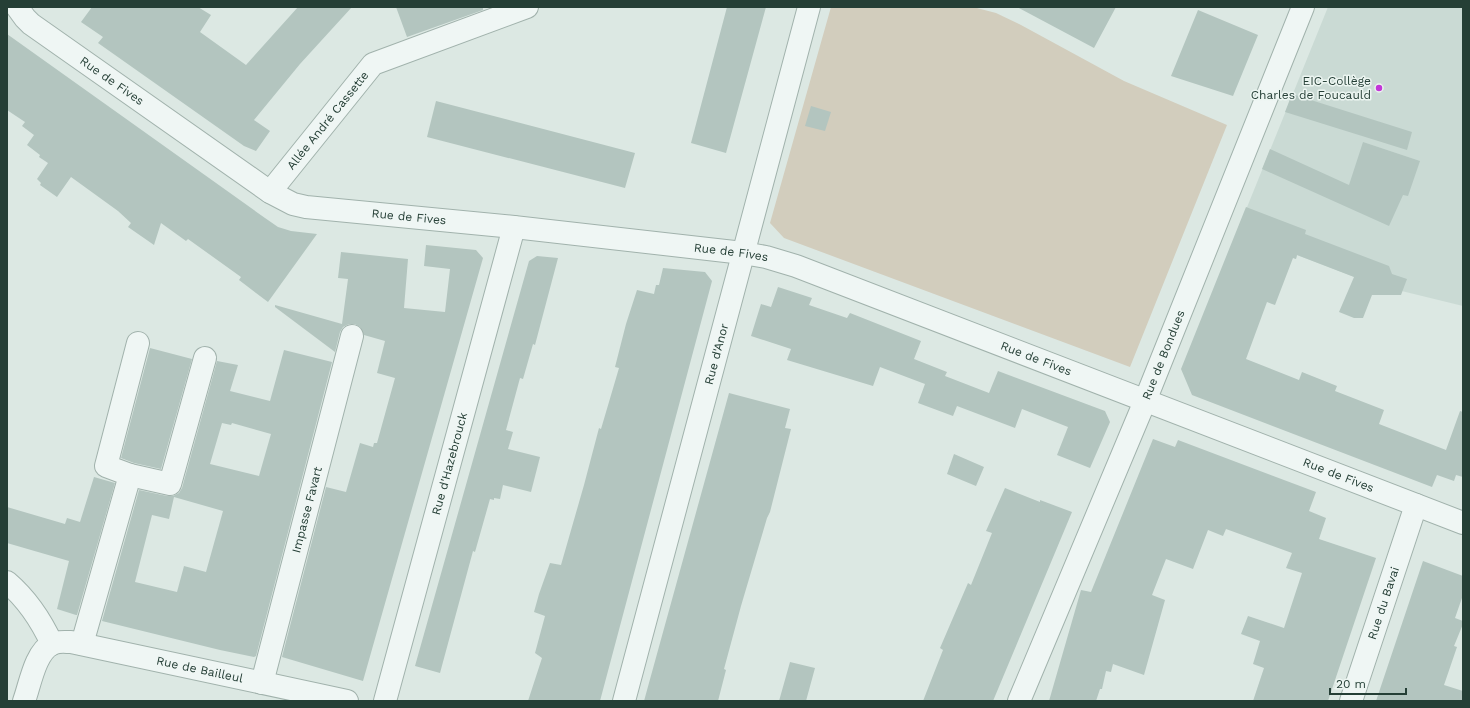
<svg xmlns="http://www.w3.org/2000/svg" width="1470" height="708" viewBox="0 0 1470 708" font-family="'Work Sans',sans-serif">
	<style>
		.built { fill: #cadad4 }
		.green { fill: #d2cdbd }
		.building { fill: #b3c5bf; fill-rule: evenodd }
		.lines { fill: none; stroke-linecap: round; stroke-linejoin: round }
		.minor-casing { stroke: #a1b2ac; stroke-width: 24 }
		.minor { stroke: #eff6f4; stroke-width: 22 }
		.poi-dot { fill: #c336d8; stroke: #ecf5f1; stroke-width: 1.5 }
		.labels { text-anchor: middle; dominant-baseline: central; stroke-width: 3; stroke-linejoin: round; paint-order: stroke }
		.street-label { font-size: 12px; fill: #253f36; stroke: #ecf5f1 }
		.poi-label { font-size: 12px; fill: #253f36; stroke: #ecf5f1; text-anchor: end }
	</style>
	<rect width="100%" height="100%" fill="#dce8e3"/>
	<!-- built -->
	<path class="built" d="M1328,7h135v299l-90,-22 -76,-29 -1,4 -12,-5 -45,-27z"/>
	<!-- green -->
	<path class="green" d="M831,7h142l23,6 25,12 103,56 103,44 -97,242 -346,-129 -14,-15z"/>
	<!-- building -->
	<path class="building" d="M92,7h106l13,8 -11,17 46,33 52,-58h54l-52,57 -46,56 16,11 -14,20 -12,-5 -146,-103 5,-6 -22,-15z
		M396,7h87v3l-76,27z
		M727,7h39l-40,146 -35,-10z
		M1017,7h99l-22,41z
		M1198,10l60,25 -25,61 -62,-20z
		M7,34l258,184 13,9 13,4 26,3 -49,68 -29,-22 2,-3 -53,-38 -2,2 -25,-18 -7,22 -26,-18 3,-4 -13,-12 -47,-34 -14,20 -17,-12 1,-2 -4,-4 11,-16 -9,-6 1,-2 -13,-10 7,-10 -12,-9 3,-4 -18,-12z
		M1292,94l120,38 -5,18 -122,-38z
		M436,101l199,52 -10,35 -198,-51z
		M811,106l20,6 -6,19 -20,-5z
		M1363,142l57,19 -12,35 -5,-1 -14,31 -127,-57 8,-20 79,36z
		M1246,207l60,23 -1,4 84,32 3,8 15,5 -6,16h-29l-9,23h-9l-15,-6 15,-35 -57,-22 -1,4 -3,-1 -18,47 -8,-3 -21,57 53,21 3,-8 35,14 -2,5 49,19 -5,14 67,26 14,-39 3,1v65l-7,-2 -2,6 -17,-6 -5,12 -240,-92 -11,-26z
		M426,245l50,5 7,8 -120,423 -81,-24 44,-170 20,5 14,-49 13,4 1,-4h3l18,-65 -18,-5 8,-32 -21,-6 -4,-8 -5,-3h-6l-6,3 -3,5 -5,20 -60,-45v-2l67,19 6,-45 -10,-1 3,-26 67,7 -4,49 41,4 5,-43 -26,-3z
		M537,256l21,2 -23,87 -2,-1 -10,35 -3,-1 -14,52 7,2 -5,17 32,8 -9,35 -28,-7 -3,14 -6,-1v2l-4,-1 -15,53 -2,-1 -33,122 -25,-7 114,-405z
		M663,268l42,4 7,9 -112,420h-72l14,-43 -7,-5 10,-37 -11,-4 5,-18 11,-31 11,2 23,-80 15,-57 2,1 18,-61 -4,-1 11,-43 11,-34 17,4 2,-9h3z
		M778,287l34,11 -3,7 38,13 3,-5 71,28 -7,18 33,13 -2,4 44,17 9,-22 107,40 5,11 -20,46 -33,-13 11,-28 -46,-18 -7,19 -58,-22 -4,10 -35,-13 7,-19 -45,-17 -7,19 -86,-26 4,-11 -40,-13 10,-32 10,3z
		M150,348l42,11 -31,110 -27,-6 -13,-5z
		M284,350l48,12 -76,294 -2,1 -34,-7 -118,-29 37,-131 28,6h6l6,-3 3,-5 35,-127 21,4 -8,26 40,10zM222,423l9,2 1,-2 39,11 -12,42 -49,-12zM174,497l49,14 -17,61 -22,-6 -7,26 -42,-10 17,-67 17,4z
		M729,393l61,16 -5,19 6,1 -21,83 -3,6 -26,88 -17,63 2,1 -8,31h-74z
		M1153,439l22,8 3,-7 138,52 -7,19 17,7 -7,21 57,19 -48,143h-75l11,-33 -11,-4 7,-23 -19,-7 7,-18 36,12 18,-55 -16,-5 6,-15 -66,-24 -3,7 -15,-6 -15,39 -27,-10 -14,36 13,5 -21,75 -31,-11 -2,8 -5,-1 -4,18h-2l-4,12h-47l32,-111 10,2z
		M954,454l30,13 -8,19 -29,-12z
		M94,477l21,6 -38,132h-1l-19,-6 12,-48 -62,-18v-36l58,17 2,-6 13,4z
		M1005,488l35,14v-2l32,12 -79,189h-70l20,-51 -3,-2 28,-65 3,2 21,-52 -6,-2z
		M1423,561l40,15v19l-8,23 8,3v3l-9,22 3,1 -13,38 19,6v10h-87z
		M790,662l25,6 -9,33h-27z"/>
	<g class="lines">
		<!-- minor casing -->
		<g class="minor-casing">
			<g id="minor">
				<path id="s1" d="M17,7l8,11 6,6 239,168 23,12 13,3 208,20 229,26 23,4 30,9 667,257"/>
				<path id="s2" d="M270,192l103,-128 154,-57"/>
				<path d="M130,475l40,9 35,-126"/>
				<path d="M7,582c21,18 34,38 45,62"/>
				<path d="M82,644l48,-169 -24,-9 32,-123"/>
				<path id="s3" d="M262,683l90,-347"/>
				<path id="s4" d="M24,701c6,-16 11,-49 28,-57 5,-3 12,-2 19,-2l276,59"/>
				<path id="s5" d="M385,701l129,-474"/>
				<path id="s6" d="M624,701l185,-694"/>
				<path id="s7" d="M1019,701l126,-300 158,-394"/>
				<path id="s8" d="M1351,701l65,-196"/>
			</g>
		</g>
		<!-- minor -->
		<use href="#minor" class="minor"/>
	</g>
	<!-- markers -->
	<circle class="poi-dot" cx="1379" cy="88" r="4"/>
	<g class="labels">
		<!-- street labels -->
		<g class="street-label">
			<text stroke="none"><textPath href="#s1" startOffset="121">Rue de Fives</textPath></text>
			<text stroke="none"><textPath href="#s2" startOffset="92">Allée André Cassette</textPath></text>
			<text stroke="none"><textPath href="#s1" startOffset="457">Rue de Fives</textPath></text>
			<text stroke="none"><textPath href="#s1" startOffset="781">Rue de Fives</textPath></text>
			<text stroke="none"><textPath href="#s6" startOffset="359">Rue d'Anor</textPath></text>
			<text stroke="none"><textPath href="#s7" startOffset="375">Rue de Bondues</textPath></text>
			<text stroke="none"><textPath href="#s1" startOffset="1105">Rue de Fives</textPath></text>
			<text stroke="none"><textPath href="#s5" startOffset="246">Rue d'Hazebrouck</textPath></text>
			<text stroke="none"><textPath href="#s1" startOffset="1429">Rue de Fives</textPath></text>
			<text stroke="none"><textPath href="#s3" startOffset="179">Impasse Favart</textPath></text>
			<text stroke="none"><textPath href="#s8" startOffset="103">Rue du Bavai</textPath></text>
			<text stroke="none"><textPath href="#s4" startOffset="216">Rue de Bailleul</textPath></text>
		</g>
		<!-- poi labels -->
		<g class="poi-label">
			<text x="1371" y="81">EIC-Collège<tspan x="1371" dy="14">Charles de Foucauld</tspan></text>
		</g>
	</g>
	<!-- border -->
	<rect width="1470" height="708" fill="none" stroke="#253f36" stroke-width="16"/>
	<!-- scale -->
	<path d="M1330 688v6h76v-6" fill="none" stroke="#253f36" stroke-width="2"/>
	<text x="1336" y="688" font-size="12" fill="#253f36" stroke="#ecf5f1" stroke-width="3" paint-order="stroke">20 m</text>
</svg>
